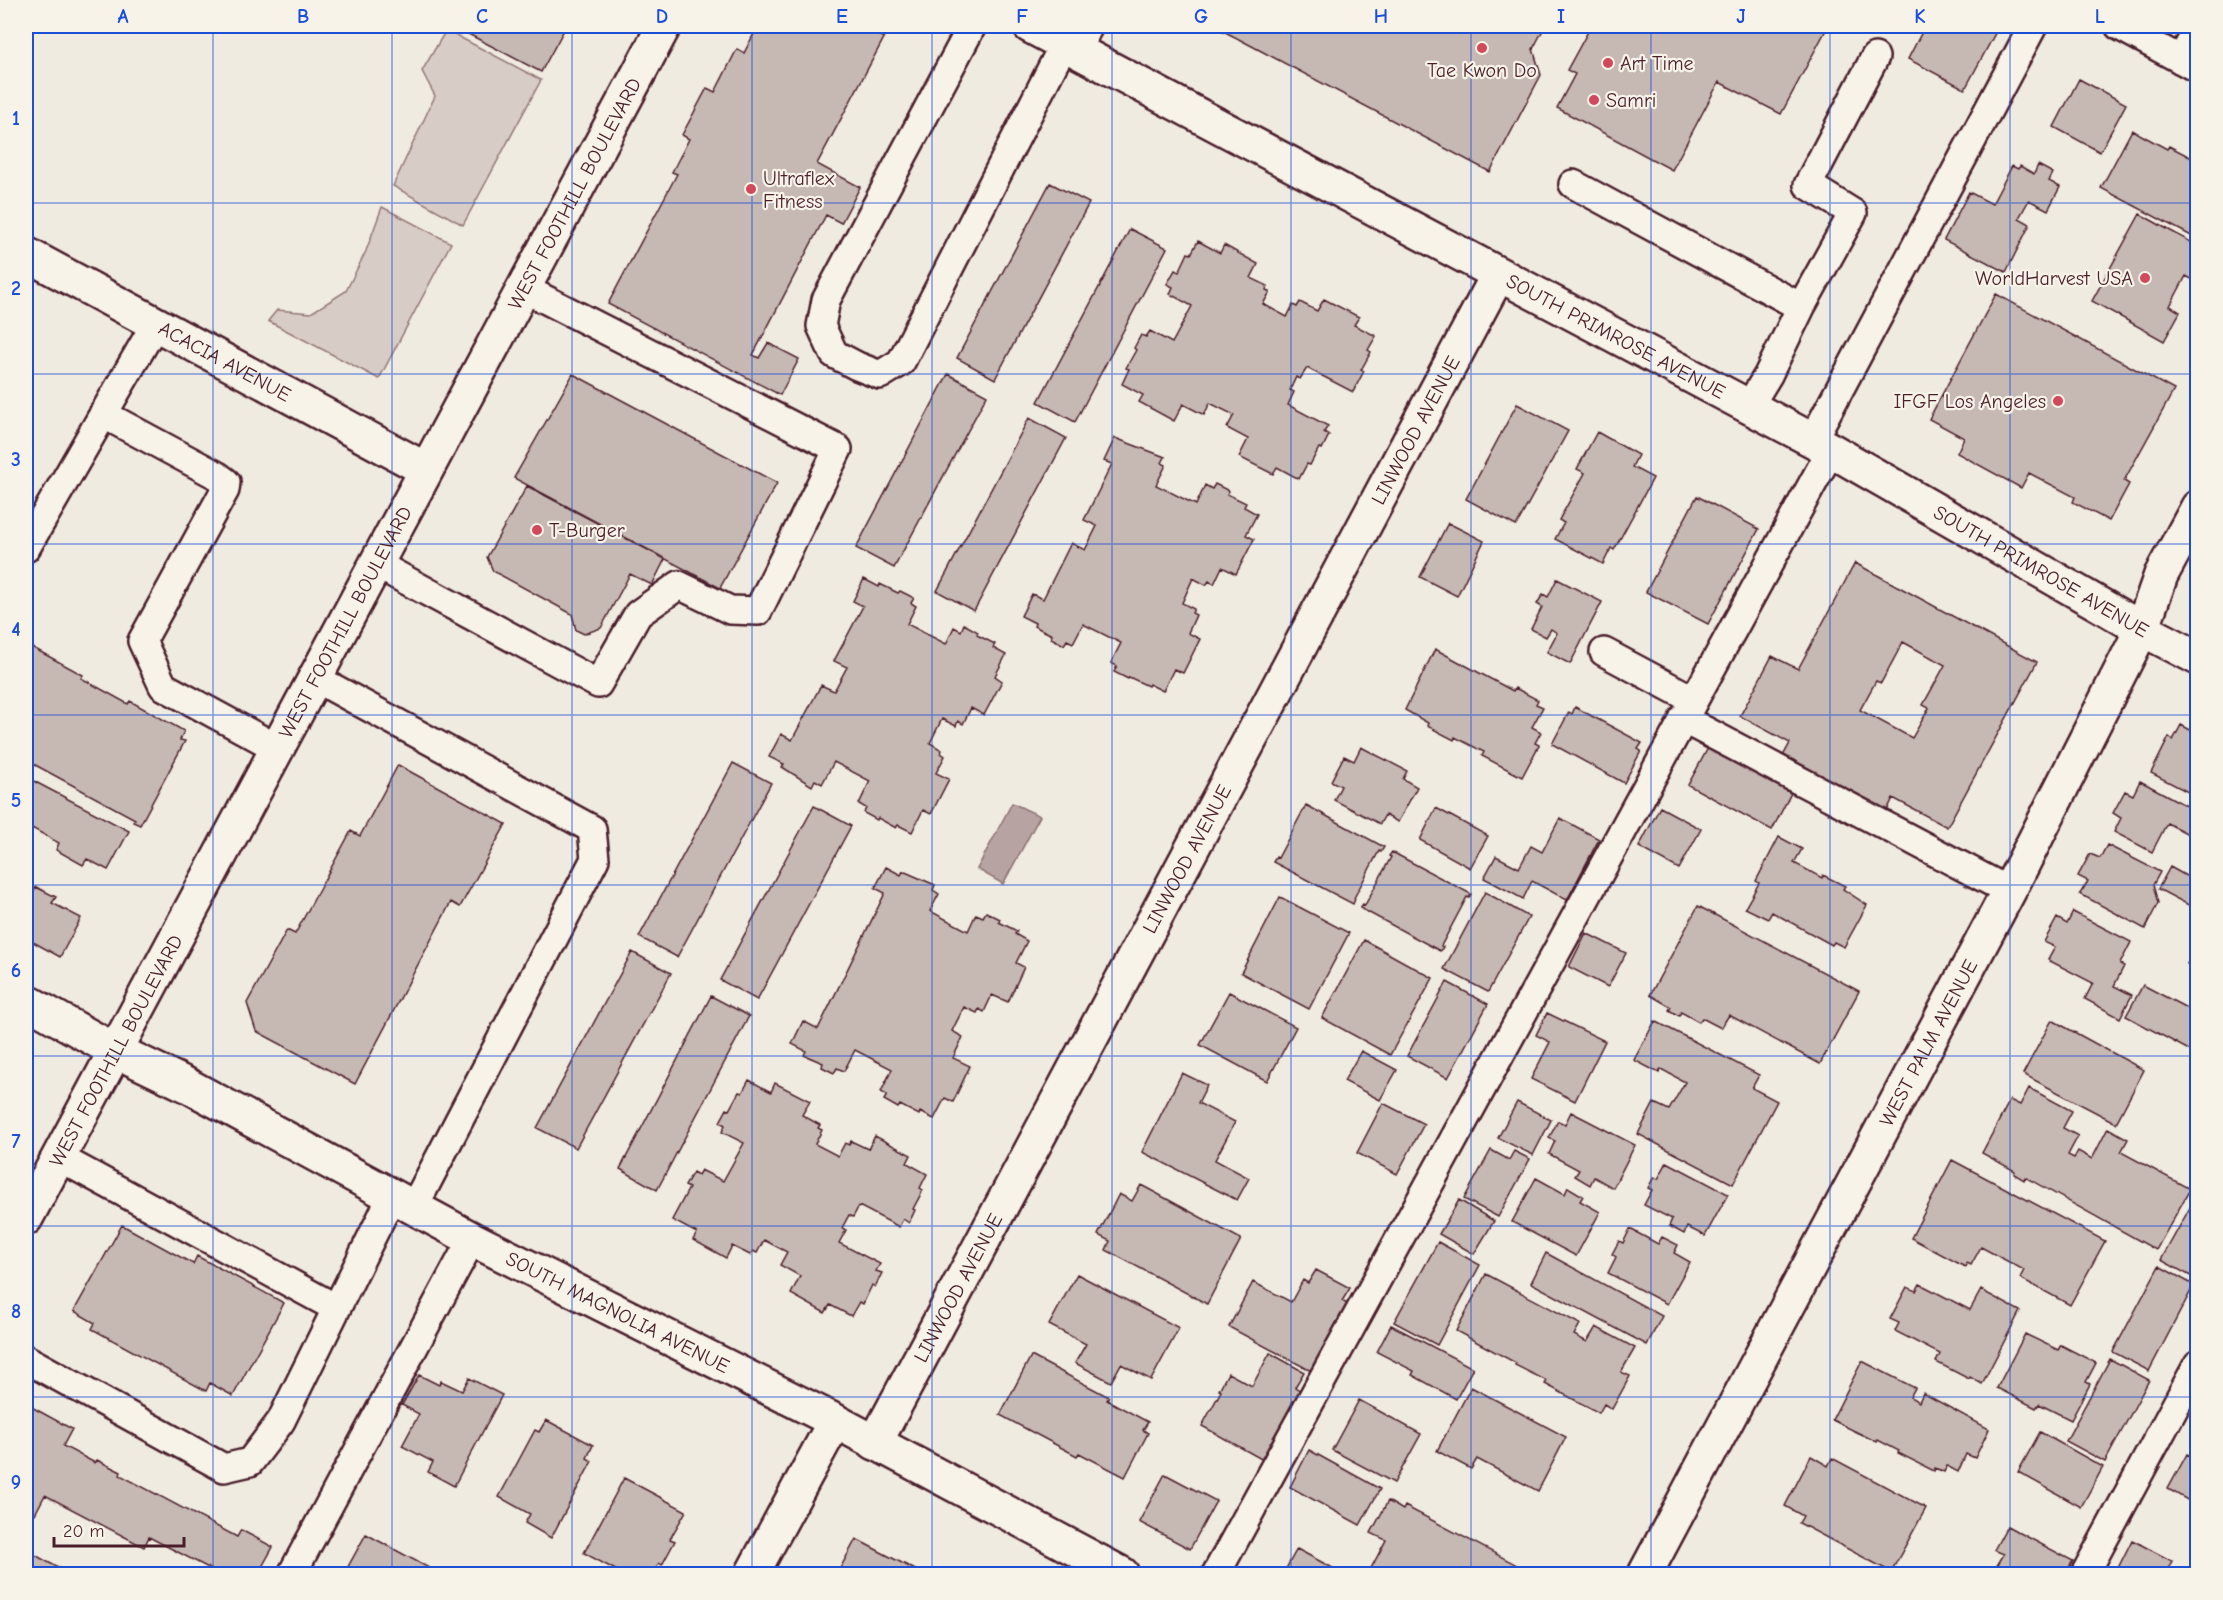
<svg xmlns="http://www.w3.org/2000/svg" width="2223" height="1600" viewBox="0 0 2223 1600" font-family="'Comic Neue',sans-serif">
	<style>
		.green { fill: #d8cdc6; stroke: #917678; stroke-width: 1.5 }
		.water { fill: #b7a4a2; stroke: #8b6f72; stroke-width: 1.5 }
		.building { fill: #c6b8b3; stroke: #4a1f2b; stroke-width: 1.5; fill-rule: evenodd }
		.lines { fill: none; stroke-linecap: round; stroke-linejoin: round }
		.service-casing { stroke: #4a1f2b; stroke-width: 32 }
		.minor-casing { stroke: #4a1f2b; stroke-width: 38 }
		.tertiary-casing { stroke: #4a1f2b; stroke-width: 38 }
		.secondary-casing { stroke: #4a1f2b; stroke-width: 38 }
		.service { stroke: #f7f3e8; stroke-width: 27 }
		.minor { stroke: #f7f3e8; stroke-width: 33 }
		.tertiary { stroke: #f7f3e8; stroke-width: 33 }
		.secondary { stroke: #f7f3e8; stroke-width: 33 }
		.grid { fill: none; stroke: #1d4ed8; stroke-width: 1.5; stroke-opacity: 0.55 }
		.poi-dot { fill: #d1495b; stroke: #f7f3e8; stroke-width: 2 }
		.labels { text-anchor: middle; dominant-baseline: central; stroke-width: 4.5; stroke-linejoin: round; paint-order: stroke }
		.poi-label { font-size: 20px; fill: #4a1f2b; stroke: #f7f3e8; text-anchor: start }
		.street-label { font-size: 20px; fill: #4a1f2b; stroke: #f7f3e8 }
		.neatline { fill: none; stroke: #1d4ed8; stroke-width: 2 }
		.grid-label { font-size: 20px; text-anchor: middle; font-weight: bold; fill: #1d4ed8 }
	</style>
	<rect width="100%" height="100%" fill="#f0ebe0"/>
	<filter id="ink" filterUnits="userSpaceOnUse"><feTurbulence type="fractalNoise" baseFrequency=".0167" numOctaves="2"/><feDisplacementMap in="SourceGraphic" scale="12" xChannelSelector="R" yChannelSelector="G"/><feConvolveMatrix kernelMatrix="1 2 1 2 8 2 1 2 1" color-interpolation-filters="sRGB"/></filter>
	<g filter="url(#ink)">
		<!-- green -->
		<path class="green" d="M446,30l95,50 -78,145 -70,-39 42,-90 -13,-25z
			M382,207l69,36 -72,136 -111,-58 9,-11 34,3 35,-22 20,-40z"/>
		<!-- water -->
		<path class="water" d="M1012,803l28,13 -37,68 -26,-15z"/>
		<!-- building -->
		<path class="building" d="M453,26h113l-25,46z
			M758,26h103l23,12 -67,126 43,23 -19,36 -15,-8 -73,140 6,3 9,-15 31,16 -19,36 -172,-91 69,-130 -5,-2 17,-33 -7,-4 25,-47 8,4 22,-43 7,4z
			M1214,26h331l-12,23 8,26 -51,97z
			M1591,26h237l-47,88 -62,-32 -47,88 -115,-62 18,-34 -8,-4z
			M1925,26h74l-34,63 -57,-30z
			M2079,79l47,25 -26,48 -46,-25z
			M2132,130l35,19 2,-3 23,12 6,-9 -1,90 -96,-51z
			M2038,165l15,8 -4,8 11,6 -12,23 -19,-10 -10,18 11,6 -24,48 -62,-32 25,-48 23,12 20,-38 6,3 2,-3 14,8z
			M1050,183l39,20 -94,176 -38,-21z
			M2140,214l58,32v34l-1,2 -11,-6 -16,30 10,6 -16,29 -72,-40z
			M1130,229l37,19 -92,174 -37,-20z
			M1198,241l22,12 4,-8 34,19 -7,14 17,8 -2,4 4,2 -7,12 24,13 6,-12 4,2 3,-5 17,9 7,-12 35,18 -5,8 22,11 -8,14 3,2 -10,18 3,1 -11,21 -46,-24 -7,11 -4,-2 -6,13 4,2 -6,13 40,21 -4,6 5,3 -7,14 -3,-1 -9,17 -3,-1 -8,15 -22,-12 -4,7 -34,-17 9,-18 -21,-11 7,-13 -24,-12 -6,12 -21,-11 -9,17 -35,-19 4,-7 -21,-11 7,-15 -3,-1 10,-18 -2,-2 7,-13 5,2 4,-6 22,12 20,-37 -22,-12 3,-7 -6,-3 8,-14 4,2 9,-19 3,1z
			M1996,294l178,96 -50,91 5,3 -20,37 -36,-19 2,-5 -46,-24 -8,15 -64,-35 7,-15 -35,-19z
			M573,374l204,109 -57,105 -206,-110z
			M948,374l39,21 -93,173 -38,-20z
			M1517,404l51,27 -52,95 -50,-27z
			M1029,418l37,20 -92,173 -37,-20z
			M1597,432l41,23 -6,12 21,11 -39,72 -3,-2 -8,16 -48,-25 9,-16 -5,-3 26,-47 -8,-4z
			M1115,438l50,19 -3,6 4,2 -10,20 40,20 9,-20 7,4 3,-5 14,7 -2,3 19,9 -2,4 13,7 -11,21 8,4 -18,35 -14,-7 -8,17 -5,-3 -3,4 -13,-7 -11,25 12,6 -2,4 4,2 -8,18 12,6 -17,34 -9,-4 -11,22 -14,-7 -1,2 -19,-9 -1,2 -14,-7 3,-6 -6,-3 10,-20 -38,-19 -10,19 -6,-3 -3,5 -13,-7 1,-3 -18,-9 1,-3 -14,-7 11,-22 11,5 28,-56 14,7 12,-24 -13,-6 28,-56 -8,-3z
			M527,486l138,73 -13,26 -22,-11 -29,54 -17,6 -8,-4 -4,-16 -79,-43 -6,-14z
			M1697,496l62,33 -51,95 -62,-32z
			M1448,523l36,18 -27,55 -37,-19z
			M1855,563l182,99 -90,165 -54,-29 -8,17 -103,-57 8,-15 -50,-27 32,-60 26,13zM1903,642l42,23 -22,40 6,3 -17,30 -52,-28 16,-29 5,2z
			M864,579l15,8 1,-3 18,9 2,-2 14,7 -3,5 5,3 -9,18 39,20 8,-17 7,4 3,-7 14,8 -1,3 18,9 -2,4 13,7 -11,21 7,5 -18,34 -13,-7 -8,16 -5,-3 -2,5 -14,-7 -12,24 12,7 -1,3 4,3 -9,17 13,6 -18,35 -8,-4 -11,22 -14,-7 -2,3 -18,-10 -1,2 -13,-7 2,-5 -7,-4 11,-23 -36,-19 -12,22 -7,-4 -3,6 -30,-19 2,-3 -15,-7 12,-23 11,6 29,-55 13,6 13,-24 -13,-6 29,-55 -10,-5z
			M1557,579l45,23 -32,62 -23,-12 10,-19 -6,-4 -5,8 -15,-8 11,-22 -5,-3 6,-10 5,3z
			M26,644l57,31 -2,3 47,26 2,-3 54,30 -4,9 5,1 -45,84 -7,-3 2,-3 -109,-59z
			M1435,649l78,42 2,-3 23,12 -2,4 7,3 -11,20 9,5 -6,11 4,2 -17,32 -40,-21 2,-4 -29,-15 -1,3 -27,-14 1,-3 -23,-13z
			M1575,707l67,36 -4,6 3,2 -17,32 -72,-39 17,-32 3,2z
			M2181,725l17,9v75l-9,-5 5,-9 -43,-22 18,-36 4,3z
			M1361,747l46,24 -4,8 14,8 -19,35 -13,-7 -5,9 -46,-24 7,-14 -10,-5 13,-25 10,5z
			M1708,748l83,45 -19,37 -84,-45z
			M733,763l38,20 -94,174 -38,-20z
			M398,765l108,59 -46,83 -9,-5 -96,182 -99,-53 -9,-28 40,-73 8,4 56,-103 9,5z
			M26,777l103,54 -21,39 -21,-11 -4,6 -27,-15 3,-7 -27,-15 -4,8 -2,-1z
			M2140,781l58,31v18l-4,7 -27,-14 -15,29 -38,-20 7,-14 -8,-5 12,-22 8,4z
			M1306,805l78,42 -3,5 -2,-1 -25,47 1,1 -2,5 -80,-42 3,-5 2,1z
			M814,806l37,20 -94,174 -37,-20z
			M1660,807l41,22 -22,40 -40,-22z
			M1436,808l52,28 -18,32 -50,-28z
			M1560,818l39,21 -32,61 -35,-19 -9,18 -39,-21 12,-22 23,12 12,-22 11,6z
			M1779,837l23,12 -8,14 28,15 1,-3 22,11 -2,3 24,16 -23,42 -10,-5 -2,3 -60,-33 -4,7 -23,-11 14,-25 -3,-2z
			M2107,845l53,27 -7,13 5,18 -13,26 -65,-35 8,-13 -10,-5 12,-22 10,4z
			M1392,852l79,42 -2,4 -2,-1 -26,49 2,1 -3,4 -80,-43 3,-4 2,1 26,-48 -2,-1z
			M886,867l15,8 2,-4 32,14 -2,5 6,4 -9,17 38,20 8,-17 7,3 3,-5 14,7 -1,3 18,9 -2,3 12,7 -11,22 8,4 -16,35 -16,-7 -8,17 -5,-3 -2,4 -13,-6 -12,24 11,6 -10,21 17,8 -17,36 -8,-4 -11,21 -14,-7 -1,3 -19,-10 -2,3 -14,-8 3,-5 -6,-3 11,-23 -37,-19 -11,21 -7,-3 -3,5 -12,-6 1,-4 -19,-8 2,-4 -14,-7 11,-23 15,8 67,-136 -10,-5z
			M2170,867l25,14 3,-5v34l-40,-21z
			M36,887l20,10 -4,6 29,15 -21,39 -34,-19v-49l7,4z
			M1485,892l44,25 -41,75 -44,-23z
			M1280,897l69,36 -40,76 -68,-36z
			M1698,906l161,85 -39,73 -91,-49 -8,13 -19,-10 -3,4 -18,-10 -2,4 -10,-6 2,-3 -21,-12z
			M2073,912l58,30 -11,22 4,2 -10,20 18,9 -12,23 -35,-19 8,-16 -45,-23 7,-13 -11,-5 13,-24 10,6z
			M1586,933l40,20 -18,34 -39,-20z
			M1364,940l69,38 -43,77 -68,-37z
			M2198,943v26l-11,-5z
			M632,952l39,21 -95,175 -39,-20z
			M1447,982l41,22 -40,74 -41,-22z
			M2143,985l55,29v41l-72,-39z
			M1229,992l67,35 -29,54 -67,-36z
			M711,996l38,20 -92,174 -37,-21z
			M1547,1013l58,28 -30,60 -44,-22 19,-37 -14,-7z
			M2052,1020l92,50 -28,53 -93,-49z
			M1655,1021l104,54 -7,13 25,13 -44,83 -95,-50 16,-31 15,7 16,-28 -24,-13 -2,4 -25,-13z
			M1361,1051l36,19 -17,30 -36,-19z
			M1182,1073l25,12 -9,18 37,19 -20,38 34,18 -12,22 -95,-48z
			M749,1080l22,12 4,-9 35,18 -8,14 18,10 -2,3 4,2 -7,14 23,12 7,-13 4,2 2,-4 17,8 7,-13 36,19 -4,8 20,11 -7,14 3,2 -10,19 2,1 -6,13 -6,-4 -4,8 -40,-21 -6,11 -4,-2 -7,13 4,2 -7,13 41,21 -4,7 6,2 -7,14 -3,-2 -9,19 -4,-2 -8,14 -21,-11 -5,8 -34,-19 9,-18 -20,-11 7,-13 -23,-12 -7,13 -4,-2 -3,4 -18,-9 -6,12 -33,-18 4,-7 -25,-13 17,-32 -4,-2 8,-14 5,3 3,-5 22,11 21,-38 -22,-11 3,-7 -5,-3 7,-13 2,1 10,-18 3,1z
			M2029,1088l43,23 -9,17 15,8 -10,19 6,3 4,-7 14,8 16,-31 20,11 -7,13 69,37 -34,61 -131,-73 -1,3 -10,-6 1,-3 -33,-18 28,-53 10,5z
			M1517,1102l34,18 -18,35 -35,-17z
			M1383,1103l41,21 -27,50 -40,-21z
			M1571,1112l64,33 -22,43 -19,-11 -4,8 -15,-9 4,-6 -30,-16 6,-13 -6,-3 9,-17 7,3z
			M1491,1150l18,10 5,-9 16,8 -32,58 -34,-18z
			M1952,1160l153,81 -35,64 -50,-27 4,-8 -43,-23 -10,18 -4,-2 -2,4 -54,-29z
			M1667,1162l61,32 -23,42 -18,-9 -3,7 -15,-8 3,-7 -28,-14 8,-15 -4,-2 6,-11 4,2z
			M1536,1178l29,16 3,-7 15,9 -3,5 20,11 -24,44 -64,-34z
			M1141,1185l100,54 -34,65 -101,-54 4,-9 -12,-6 21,-41 13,7z
			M2198,1193v87l-37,-20z
			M1459,1200l35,21 -20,33 -35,-20z
			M122,1225l71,39 4,-8 87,47 -51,93 -23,-13 -4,8 -114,-62 3,-6 -21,-12z
			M1630,1229l28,15 4,-7 16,8 -4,8 16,9 -23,42 -59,-31 8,-16 -4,-3 7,-13 4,2z
			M1438,1242l42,23 -43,80 -43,-23z
			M1546,1253l116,63 -15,29 -116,-62z
			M2159,1266l35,19 -45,86 -36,-19z
			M1316,1270l34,18 -8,13 7,4 -36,67 -84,-45 24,-45 38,20 12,-22 5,3z
			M1077,1274l102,54 -28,52 -30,-16 -10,18 -36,-19 11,-19 -37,-19z
			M1486,1274l94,50 -6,11 13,7 9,-15 39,21 -14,24 9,4 -18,33 -8,-5 -5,9 -54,-29 2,-3 -32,-16 1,-2 -60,-32z
			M1920,1284l50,26 11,-20 39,21 -38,73 -12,-7 -1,2 -33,-17 4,-8 -45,-23 4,-8 -9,-4 17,-32 9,4z
			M1391,1325l82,43 -17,31 -44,-24 2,-4 -37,-19z
			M2025,1334l33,16 3,-5 35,18 -10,19 4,2 -19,36 -32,-16 -3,4 -39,-20z
			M1270,1353l34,19 -9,15 6,4 -38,69 -61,-34 19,-35 -2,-1 9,-17 24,13z
			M1031,1356l78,41 -2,3 41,22 -5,8 5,3 -23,44 -46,-24 -2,3 -77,-41z
			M2110,1359l39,21 -44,82 -39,-21z
			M1862,1361l53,27 -5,9 9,5 4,-9 66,36 -14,29 -9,-4 -8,18 -11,-6 -3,6 -9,-4 -1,3 -36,-18 1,-2 -21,-11 -1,2 -45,-22z
			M419,1375l20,10 2,-4 21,10 7,-13 33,17 -48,91 -26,-14 5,-10 -31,-16 17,-32 -17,-9z
			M1471,1387l95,50 -28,54 -61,-32 -6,10 -34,-18z
			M1359,1400l62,34 -27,49 -62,-33z
			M26,1404l46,25 -9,17 32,17 2,-3 24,12 -1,3 117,62 4,-7 32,17 -15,27h-38l-71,-37 -5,10 -99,-52 -10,19 -5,-3 -3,5 -1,-1z
			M546,1420l47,25 -6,13 5,3 -41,77 -26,-15 5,-9 -31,-17 36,-67 4,2z
			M2040,1432l63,35 -22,40 -63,-35z
			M1309,1450l71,39 -20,36 -70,-38z
			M2187,1454l11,6v46l-30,-17z
			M1811,1456l17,10 4,-8 94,50 -35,64 -92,-49 4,-7 -18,-10z
			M1165,1474l51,27 -26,48 -51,-27z
			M624,1478l62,33 -16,28 5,2 -13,24 -3,-2 -6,11h-30l-39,-21z
			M1388,1501l15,9 2,-4 129,68h-166l18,-34 -15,-7z
			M2007,1526l66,35 -8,13h-73l12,-20 -10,-4z
			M366,1534l63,34 -3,6h-82z
			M856,1539l67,35h-86z
			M2132,1540l40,21 -7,13h-50z
			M1297,1549l47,25h-61z
			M26,1550l40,22 -1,2h-39z"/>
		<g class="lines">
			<!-- service casing -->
			<g class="service-casing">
				<path id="service" d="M972,26l-146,274 -5,26 13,28 23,12 23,9 21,-13 163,-318
					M2119,26l79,43
					M1076,50l13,-24
					M2181,60l17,-31
					M1573,184l228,123 -33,68 -20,33
					M1801,307l52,-94 -45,-28 67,-128
					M103,414l115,62 8,6 -1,8 -83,151 21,45 114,62
					M1812,441l221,-415
					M26,548l130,-225
					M376,564l222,120 40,-70 41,-29 51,25 28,1 80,-162 -315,-161
					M1604,652l90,48
					M315,678l277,151 3,30 -181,348
					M1683,719l326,172
					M58,1157l278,151
					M26,1359l198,109 26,-6 31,-41 111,-225
					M292,1574l180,-335
					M1216,1574l615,-1124
					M2085,1574l113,-210"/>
			</g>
			<!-- minor casing -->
			<g class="minor-casing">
				<g id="minor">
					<path id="s1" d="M1030,26l801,424 311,179 56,29"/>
					<path id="s2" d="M26,254l399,215"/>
					<path id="s3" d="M114,1050l73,35 285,154 363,182 287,153"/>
					<path id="s4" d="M875,1443l623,-1168"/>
					<path d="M752,1574l83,-153"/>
					<path id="s5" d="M1645,1574l364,-683 133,-262 19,-54 37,-68"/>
				</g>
			</g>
			<!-- tertiary casing -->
			<g class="tertiary-casing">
				<path id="tertiary" d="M26,1001l88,49"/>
			</g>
			<!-- secondary casing -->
			<g class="secondary-casing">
				<g id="secondary">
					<path id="s6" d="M26,1218l638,-1192"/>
				</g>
			</g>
			<!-- service -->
			<use href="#service" class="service"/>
			<!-- minor -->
			<use href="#minor" class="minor"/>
			<!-- tertiary -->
			<use href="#tertiary" class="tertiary"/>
			<!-- secondary -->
			<use href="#secondary" class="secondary"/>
		</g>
	</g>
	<!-- grid -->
	<path class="grid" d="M213,26v1548M392,26v1548M572,26v1548M752,26v1548M932,26v1548M1112,26v1548M1291,26v1548M1471,26v1548M1651,26v1548M1830,26v1548M2010,26v1548M26,203h2172M26,374h2172M26,544h2172M26,715h2172M26,885h2172M26,1056h2172M26,1226h2172M26,1397h2172"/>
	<!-- markers -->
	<g class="poi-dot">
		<circle cx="1482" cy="48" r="6"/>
		<circle cx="1608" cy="63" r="6"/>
		<circle cx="1594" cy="100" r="6"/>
		<circle cx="751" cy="189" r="6"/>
		<circle cx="2145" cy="278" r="6"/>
		<circle cx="2058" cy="401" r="6"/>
		<circle cx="537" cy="530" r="6"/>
	</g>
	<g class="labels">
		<!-- poi labels -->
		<g class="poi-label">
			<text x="1620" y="63">Art Time</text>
			<text x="1482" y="70" text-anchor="middle">Tae Kwon Do</text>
			<text x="1606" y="100">Samri</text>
			<text x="763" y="178">Ultraflex<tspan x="763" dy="23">Fitness</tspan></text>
			<text x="2133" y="278" text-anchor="end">WorldHarvest USA</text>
			<text x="2046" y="401" text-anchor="end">IFGF Los Angeles</text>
			<text x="549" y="530">T-Burger</text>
		</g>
		<!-- street labels -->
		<g class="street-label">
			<text stroke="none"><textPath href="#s6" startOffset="1162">WEST FOOTHILL BOULEVARD</textPath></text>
			<text stroke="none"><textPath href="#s1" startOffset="663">SOUTH PRIMROSE AVENUE</textPath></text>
			<text stroke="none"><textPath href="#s2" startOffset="226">ACACIA AVENUE</textPath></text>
			<text stroke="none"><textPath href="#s4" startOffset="1148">LINWOOD AVENUE</textPath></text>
			<text stroke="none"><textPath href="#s1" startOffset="1149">SOUTH PRIMROSE AVENUE</textPath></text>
			<text stroke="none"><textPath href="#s6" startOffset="676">WEST FOOTHILL BOULEVARD</textPath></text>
			<text stroke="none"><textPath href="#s4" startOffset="662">LINWOOD AVENUE</textPath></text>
			<text stroke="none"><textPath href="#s5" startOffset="602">WEST PALM AVENUE</textPath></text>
			<text stroke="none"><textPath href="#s6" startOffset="190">WEST FOOTHILL BOULEVARD</textPath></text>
			<text stroke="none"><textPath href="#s4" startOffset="176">LINWOOD AVENUE</textPath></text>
			<text stroke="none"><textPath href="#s3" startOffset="568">SOUTH MAGNOLIA AVENUE</textPath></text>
		</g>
	</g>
	<!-- margin -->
	<rect width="2223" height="1600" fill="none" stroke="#f7f3e8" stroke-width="66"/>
	<!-- scale -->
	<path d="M54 1537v9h130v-9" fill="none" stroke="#4a1f2b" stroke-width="3"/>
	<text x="63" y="1537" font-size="18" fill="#4a1f2b" stroke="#f7f3e8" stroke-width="4.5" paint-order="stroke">20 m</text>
	<rect x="33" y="33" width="2157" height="1534" class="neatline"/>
	<g class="grid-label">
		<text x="123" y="23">A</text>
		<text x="303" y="23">B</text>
		<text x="482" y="23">C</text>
		<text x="662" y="23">D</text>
		<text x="842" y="23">E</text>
		<text x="1022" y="23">F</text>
		<text x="1201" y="23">G</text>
		<text x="1381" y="23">H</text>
		<text x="1561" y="23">I</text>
		<text x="1741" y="23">J</text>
		<text x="1920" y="23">K</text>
		<text x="2100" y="23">L</text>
		<text x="16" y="125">1</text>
		<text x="16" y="295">2</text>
		<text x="16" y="466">3</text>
		<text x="16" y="636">4</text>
		<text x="16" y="807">5</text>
		<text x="16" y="977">6</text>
		<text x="16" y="1148">7</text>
		<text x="16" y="1318">8</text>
		<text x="16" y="1489">9</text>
	</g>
</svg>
